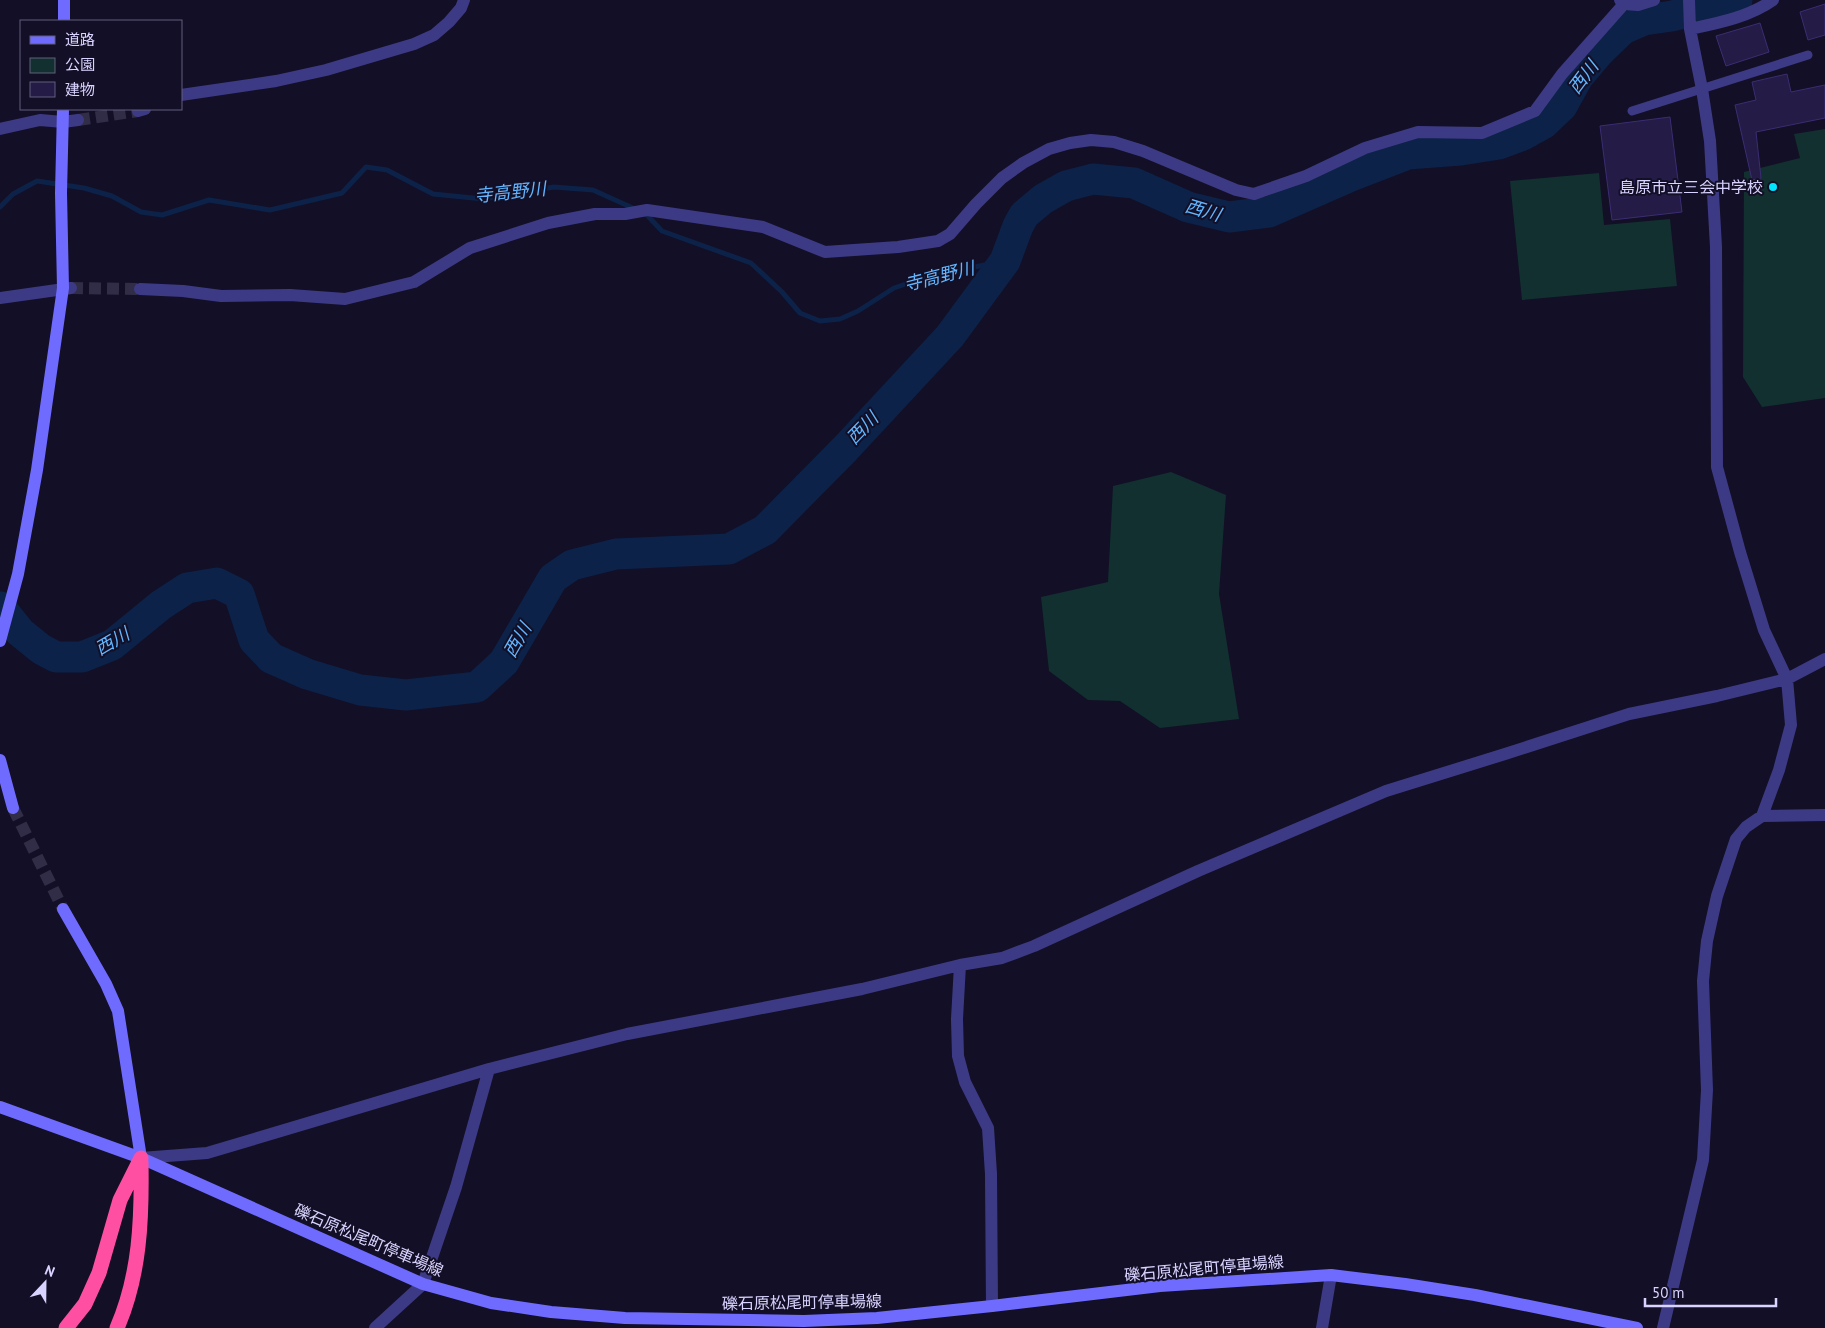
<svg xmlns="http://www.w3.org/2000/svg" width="1825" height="1328" viewBox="0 0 1825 1328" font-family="'PT Sans','Noto Sans JP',sans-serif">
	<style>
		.green { fill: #12302f }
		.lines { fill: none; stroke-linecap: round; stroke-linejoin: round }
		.stream { stroke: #0c2248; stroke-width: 5 }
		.river { stroke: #0c2248; stroke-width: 31 }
		.building { fill: #241b47; stroke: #3b2d73 }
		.street-tunnel { stroke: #312d47; stroke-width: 12; stroke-dasharray: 12 6; stroke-linecap: butt }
		.secondary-tunnel { stroke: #312d47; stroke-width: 12; stroke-dasharray: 12 6; stroke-linecap: butt }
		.lane { stroke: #3d3a85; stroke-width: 9 }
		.street { stroke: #3d3a85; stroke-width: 12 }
		.secondary { stroke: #6f6bff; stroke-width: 12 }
		.highway { stroke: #ff4fa3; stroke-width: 15 }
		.poi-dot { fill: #00e5ff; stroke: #130f26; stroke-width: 2 }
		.labels { text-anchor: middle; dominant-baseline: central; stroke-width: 4; stroke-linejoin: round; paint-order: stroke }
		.poi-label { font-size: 16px; fill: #d9d4ff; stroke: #130f26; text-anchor: end }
		.street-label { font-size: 16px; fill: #d9d4ff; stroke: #130f26 }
		.water-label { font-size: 18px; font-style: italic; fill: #62b6ff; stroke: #130f26 }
	</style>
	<rect width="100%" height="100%" fill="#130f26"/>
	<!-- green -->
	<path class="green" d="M1825,129v269l-63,9 -19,-30 1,-205 56,-14 -6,-24z
		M1599,173l5,52 66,-6 7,67 -155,14 -12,-119z
		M1171,472l55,23 -7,99 20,125 -79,9 -40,-27 -32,-1 -39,-29 -8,-74 67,-15 5,-96z"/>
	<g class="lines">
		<!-- stream -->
		<path class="stream" d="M0,207l13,-13 24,-13 47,7 28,8 29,16 21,3 47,-15 61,10 72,-17 24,-26 21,3 46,24 50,5 71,-12 39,3 42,19
			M645,213l17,18 89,32 31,29 18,21 20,8 20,-2 18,-8 36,-23 35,-12 76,-15"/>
		<!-- river -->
		<path class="river" d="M0,607l20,25 21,17 15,8h26l30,-12 49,-40 26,-17 30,-5 22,11 15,46 17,18 36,16 53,16 46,5 71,-8 27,-25 49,-84 19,-13 44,-11 113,-5 36,-19 80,-81 105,-113 55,-75 13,-35 6,-11 19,-16 23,-13 27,-7 41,4 54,24 41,10 40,-5 82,-36 57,-22 53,-4 38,-6 24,-9 20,-11 19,-18 16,-29 22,-26 23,-22 21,-9 28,-4 65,-16"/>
	</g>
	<!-- building -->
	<path class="building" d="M1825,4v31l-17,5 -8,-28z
		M1760,23l9,29 -43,14 -10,-30z
		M1787,74l4,18 34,-7v33l-69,14 5,46 -9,2 -17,-75 21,-5 -4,-18z
		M1670,117l12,95 -70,8 -12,-94z"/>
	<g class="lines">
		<!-- street-tunnel -->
		<path class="street-tunnel" d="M78,120l60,-9
			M71,288l69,1"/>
		<!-- secondary-tunnel -->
		<path class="secondary-tunnel" d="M13,808l50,101"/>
		<!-- lane -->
		<path class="lane" d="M1632,111l176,-56"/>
		<!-- street -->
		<path class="street" d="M1620,0l4,4 14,1 16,-5
			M1689,0l1,29 12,60 8,52 6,106 1,220 23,85 24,78 23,49 4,46 -12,45 -17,46
			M1690,29c28,-6 59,-12 83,-29
			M181,95l95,-14 50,-11 88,-26 20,-9 15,-13 12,-14 3,-8
			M138,111l7,-2
			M0,129l40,-9 23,2 15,-2
			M140,289l43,2 38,5 69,-1 55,4 69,-17 56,-34 78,-25 47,-9h30l22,-4 116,17 62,25 73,-5 40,-6 12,-7 26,-30 26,-26 21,-15 26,-14 21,-6 21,-3 23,2 29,9 93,39 18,4 52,-18 59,-28 53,-16 64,1 53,-22 27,-37 62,-70
			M0,298l71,-10
			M960,965l-3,54 1,37 7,26 23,46 3,46 1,132
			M141,1158l66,-5 282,-84 138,-35 235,-45 98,-24 42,-7 32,-12 164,-75 188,-80 119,-37 124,-40 88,-18 70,-17 38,-20
			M375,1328l48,-44 33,-97 33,-118
			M1322,1328l9,-53
			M1663,1328l40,-168 4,-70 -4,-109 4,-40 10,-45 19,-57 10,-12 16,-11 63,-1"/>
		<!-- secondary -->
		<path class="secondary" d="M64,21v-21
			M0,641l18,-67 19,-104 26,-182 -2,-95 2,-84
			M0,760l13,48
			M63,909l43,75 12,27 23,147
			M0,1107l141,51 282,126 68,19 60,9 74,6 179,3 73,-3 115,-12 168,-20 171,-11 74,9 70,11 162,33"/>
		<!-- highway -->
		<path class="highway" d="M66,1328l19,-24 14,-31 21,-73 21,-42
			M117,1328c23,-53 25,-109 24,-166"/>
	</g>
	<!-- markers -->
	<circle class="poi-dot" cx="1773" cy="187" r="5"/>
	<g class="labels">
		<!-- poi labels -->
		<g class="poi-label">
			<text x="1763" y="187">島原市立三会中学校</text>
		</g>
		<!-- street labels -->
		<g class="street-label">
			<text transform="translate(369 1240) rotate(23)">礫石原松尾町停車場線</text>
			<text transform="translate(1204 1268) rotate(-5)">礫石原松尾町停車場線</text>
			<text transform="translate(802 1302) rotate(-1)">礫石原松尾町停車場線</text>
		</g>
		<!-- water labels -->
		<g class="water-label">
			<text transform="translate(1583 77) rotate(-53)">西川</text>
			<text transform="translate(510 192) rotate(-6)">寺高野川</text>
			<text transform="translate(1203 210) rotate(16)">西川</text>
			<text transform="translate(939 276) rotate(-14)">寺高野川</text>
			<text transform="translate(862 428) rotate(-46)">西川</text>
			<text transform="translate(517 640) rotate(-60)">西川</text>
			<text transform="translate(112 641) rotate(-30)">西川</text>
		</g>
	</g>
	<!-- legend -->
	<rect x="20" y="20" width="162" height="90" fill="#130f26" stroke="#625e7d"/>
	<rect x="30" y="36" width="25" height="8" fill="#6f6bff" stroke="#625e7d"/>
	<text x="65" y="45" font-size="15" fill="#d9d4ff">道路</text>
	<rect x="30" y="58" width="25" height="15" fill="#12302f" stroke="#625e7d"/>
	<text x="65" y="70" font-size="15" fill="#d9d4ff">公園</text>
	<rect x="30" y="82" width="25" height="15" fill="#241b47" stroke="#625e7d"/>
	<text x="65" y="95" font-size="15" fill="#d9d4ff">建物</text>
	<!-- north arrow -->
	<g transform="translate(45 1283) rotate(22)" stroke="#130f26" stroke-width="4" paint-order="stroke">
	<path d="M0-4L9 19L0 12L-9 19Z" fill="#d9d4ff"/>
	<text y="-8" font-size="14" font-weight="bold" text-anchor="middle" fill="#d9d4ff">N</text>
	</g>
	<!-- scale -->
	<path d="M1645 1298v8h131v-8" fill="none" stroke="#d9d4ff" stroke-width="2.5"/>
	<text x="1652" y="1298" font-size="15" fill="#d9d4ff" stroke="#130f26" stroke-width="4" paint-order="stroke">50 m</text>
</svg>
